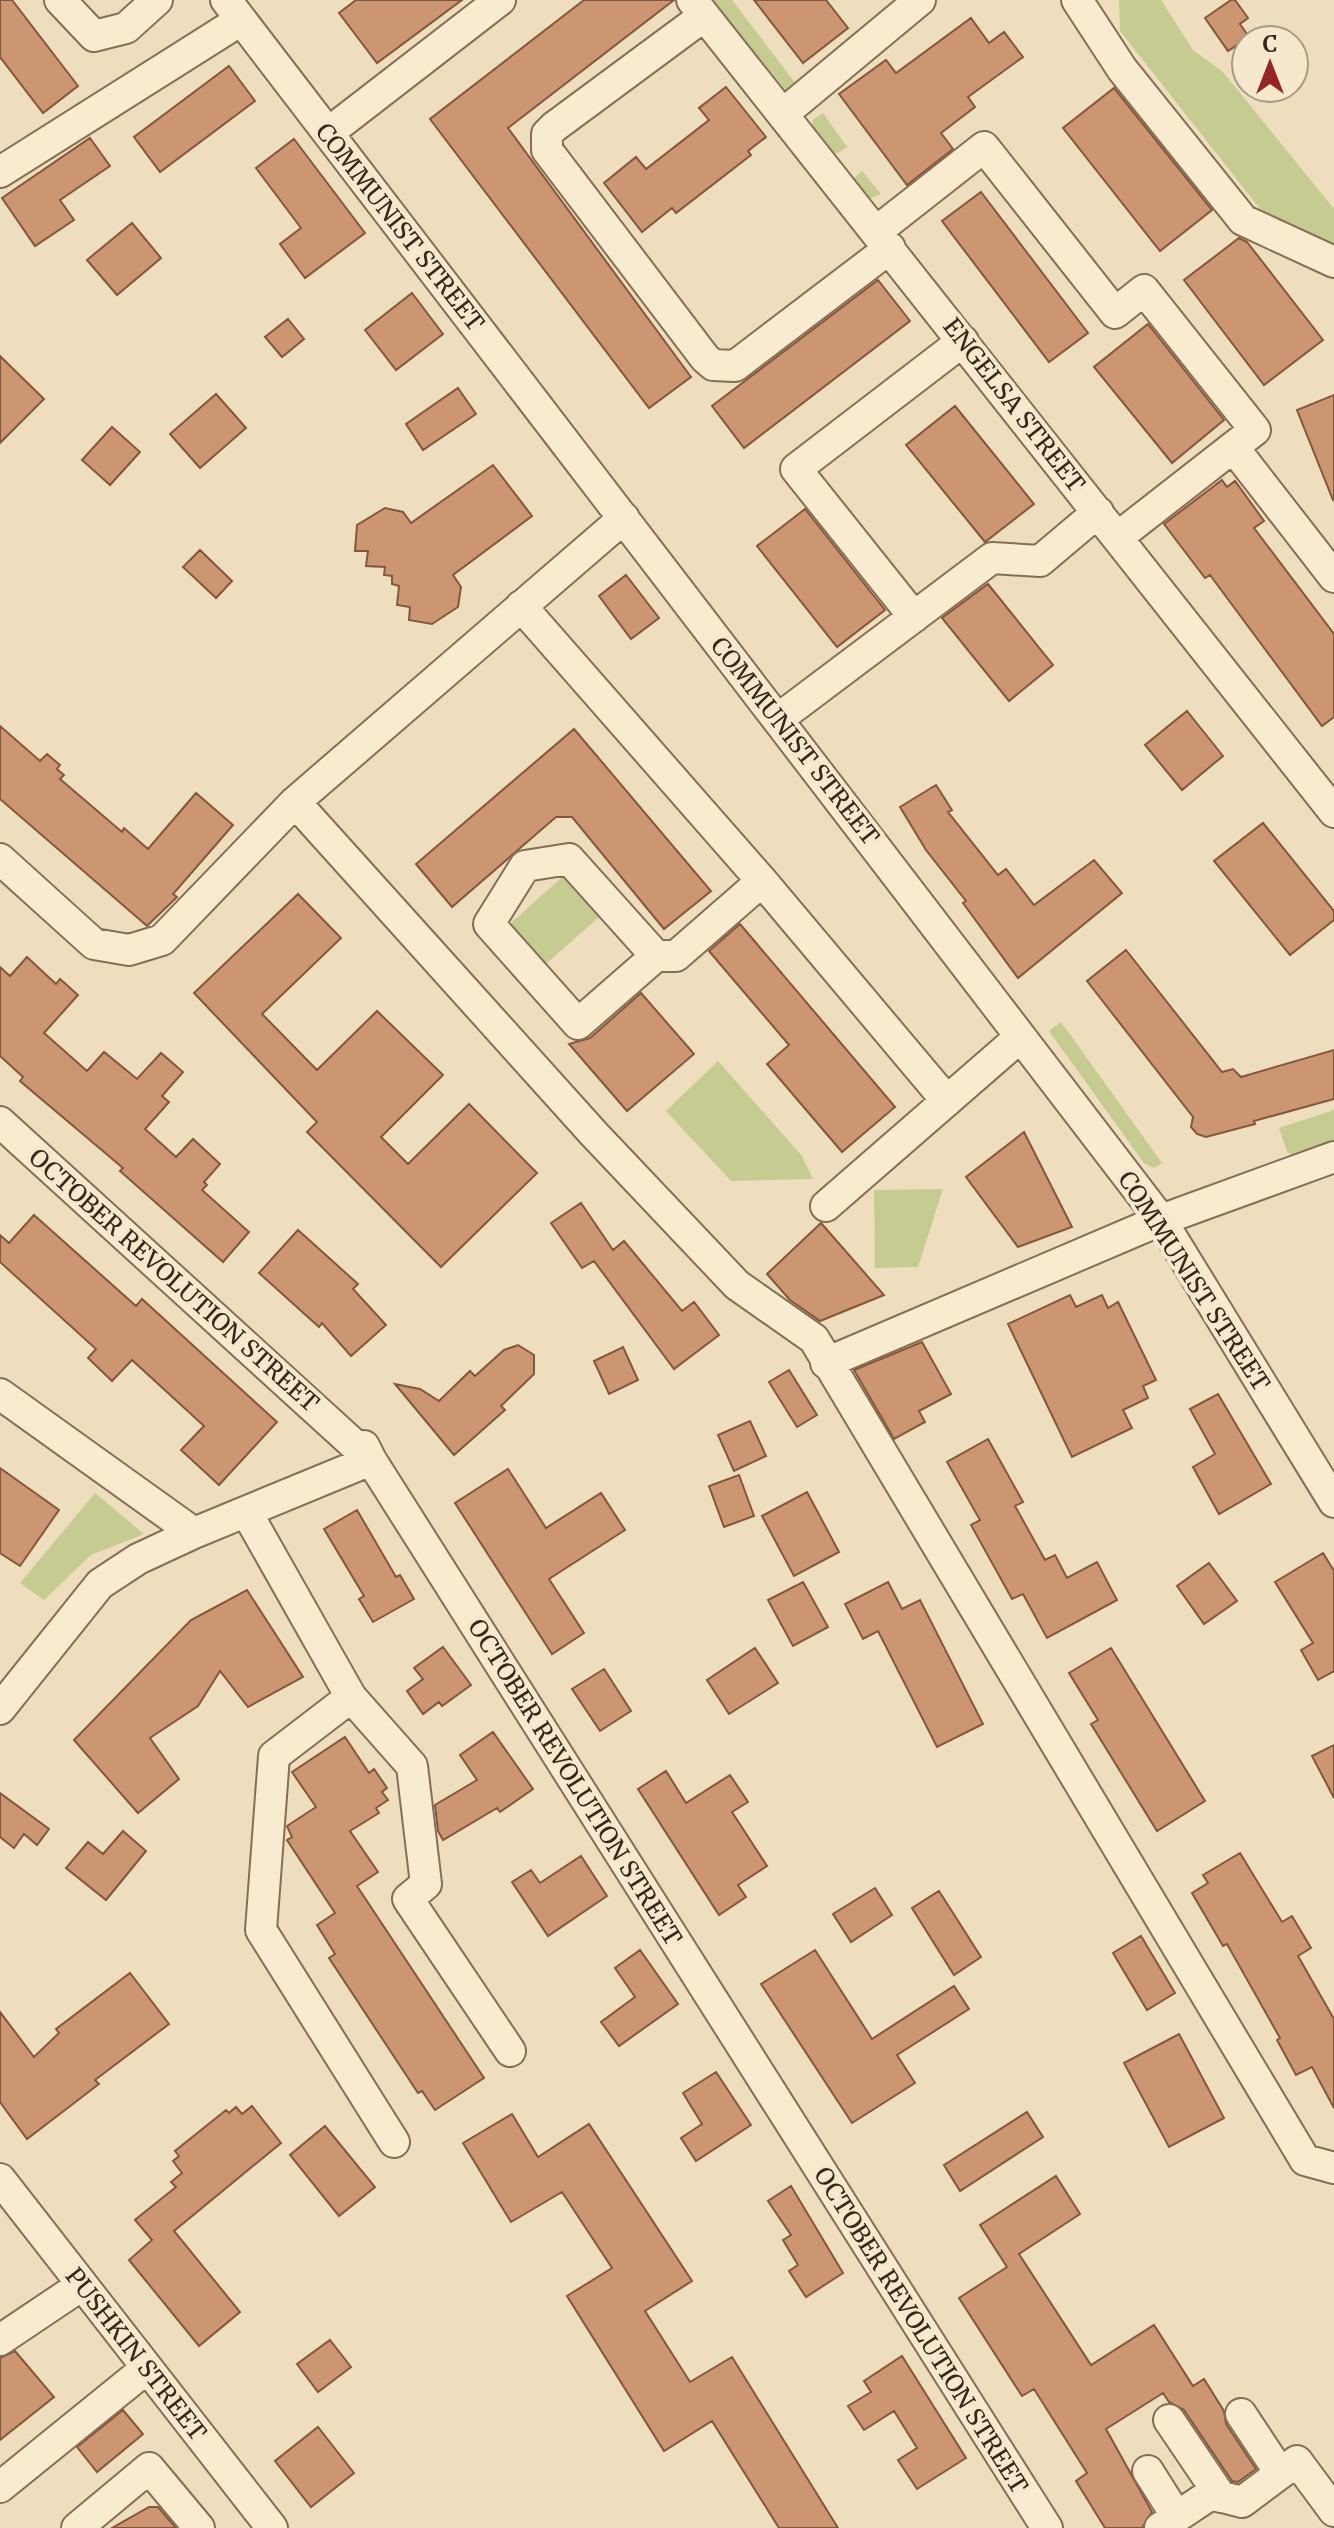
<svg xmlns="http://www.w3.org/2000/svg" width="1334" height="2528" viewBox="0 0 1334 2528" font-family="Merriweather,serif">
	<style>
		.green { fill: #c6cb91 }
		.building { fill: #cc9672; stroke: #84573c; stroke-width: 2 }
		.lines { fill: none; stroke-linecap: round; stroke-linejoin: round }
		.minor-casing { stroke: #856e56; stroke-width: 34 }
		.minor { stroke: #f9ebd0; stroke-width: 30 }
		.labels { text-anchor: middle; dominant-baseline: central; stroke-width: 8; stroke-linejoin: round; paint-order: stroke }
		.street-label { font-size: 24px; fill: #34271b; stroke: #f5e8cc }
	</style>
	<rect width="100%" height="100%" fill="#eedebd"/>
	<!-- green -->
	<path class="green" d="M713,0h19l67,88 -12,9z
		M1119,0h42l32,50 30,22 111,137v39l-73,-38 -141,-179z
		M823,113l24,34 -9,6h-11l-16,-22 2,-11z
		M862,171l19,23 -17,7 -13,-20z
		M570,870l36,41 -66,58 -36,-40z
		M1061,1022l101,141 -8,5 -10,-5 -95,-132z
		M718,1061l84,95 11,23 -82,2 -65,-70z
		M1334,1110v32l-41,13 -6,-3 -8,-24z
		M943,1189l-25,78 -43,1 -1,-78z
		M95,1493l49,41 -53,21 -47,45 -24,-17z"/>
	<!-- building -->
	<path class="building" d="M0,0h12l66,86 -35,27 -43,-56z
		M356,0h106l-85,63 -38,-50z
		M584,0h90l-166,128 183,249 -42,31 -219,-289z
		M754,0h72l22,28 -45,35z
		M1231,0h4l13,18 -8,6 9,13 -21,14 -23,-33z
		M971,18l18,25 15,-11 19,25 -55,40 7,10 -34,26 12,16 -46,36 -68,-91 47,-34 10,13z
		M229,66l26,35 -95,71 -26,-35z
		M726,87l40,50 -18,14 3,4 -75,58 -4,-5 -30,24 -38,-49 32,-26 10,12 63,-49 -10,-12z
		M1114,88l98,122 -52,41 -97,-123z
		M90,138l20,28 -50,34 14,20 -39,26 -33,-48z
		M294,139l71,94 -60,45 -25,-34 21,-16 -45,-60z
		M981,192l107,141 -39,29 -107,-141z
		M132,223l29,35 -44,37 -30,-35z
		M1239,238l8,4 76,98 -59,45 -80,-105z
		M878,280l32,41 -166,127 -32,-42z
		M412,293l31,41 -47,36 -31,-40z
		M288,319l16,20 -22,18 -17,-20z
		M1148,324l76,96 -52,43 -78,-96z
		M0,356l44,43 -44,44z
		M458,388l18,26 -53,36 -17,-26z
		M216,394l30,34 -46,40 -30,-34z
		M1334,395v104l-1,1 -36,-90z
		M955,406l79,98 -49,38 -79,-97z
		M112,427l28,25 -30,33 -28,-25z
		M493,465l39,51 -79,59 8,12 -3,20 -26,17 -23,-4 1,-13 -13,-2 2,-19 -7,-2v-8l-8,-1 1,-8 -19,-1 2,-15h-13l2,-26 28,-17 18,4 8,11z
		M1222,480l5,7 8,-6 29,40 -10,7 80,106v83l-12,9 -112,-151 -5,3 -41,-54z
		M805,509l80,101 -48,37 -80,-101z
		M200,550l32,31 -16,17 -33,-31z
		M626,575l33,43 -28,21 -32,-43z
		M988,584l65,81 -44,36 -67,-83z
		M1187,711l36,45 -41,34 -37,-45z
		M0,726l40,35 7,-7 13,11 -3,4 7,6 -4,4 62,53 2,-4 24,21 48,-56 37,32 -60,69 4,3 -30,29 -147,-127z
		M574,729l137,162 -47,38 -92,-112h-16l-104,90 -36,-43z
		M936,785l16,25 -4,2 50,63 8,-6 28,36 60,-45 28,33 -104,85 -55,-75 3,-2 -40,-51 -26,-43z
		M1263,823l71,88v9l-44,35 -76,-94z
		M298,894l43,44 -79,76 55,56 60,-59 66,64 -62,62 27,27 61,-60 68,69 -96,94 -134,-135 10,-10 -123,-129z
		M740,924l155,183 -53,45 -75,-88 22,-19 -80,-94z
		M1126,950l96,122 11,-3 8,8 93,-27v49l-80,22 1,3 -49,13 -9,-3 -6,-7 2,-10 -106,-136z
		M27,957l29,27 4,-5 18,16 -34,38 43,38 17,-19 33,27 24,-26 22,19 -21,24 7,6 -24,27 31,28 17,-18 27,25 -16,18 3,3 -5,5 47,42 -26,30 -103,-91 3,-3 -103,-87 3,-4 -23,-21v-89l10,9z
		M641,993l53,61 -67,57 -58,-67 21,-6z
		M1024,1132l48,95 -54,20 -52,-70z
		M581,1203l32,47 11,-9 58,70 12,-9 25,33 -45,34 -80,-108 -12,7 -31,-45z
		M34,1215l102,91 6,-7 135,123 -58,63 -38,-35 23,-24 -72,-66 -20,21 -24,-23 8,-9 -96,-87v-27l9,8z
		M821,1223l63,72 -64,26 -30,-21 -23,-26z
		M298,1230l60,54 -5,5 33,36 -35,31 -29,-33 -3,4 -60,-54z
		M1070,1295l6,12 26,-12 6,13 10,-6 38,78 -13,6 5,12 -25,12 9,18 -60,29 -64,-133z
		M922,1342l29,52 -32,17 6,11 -31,17 -40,-69z
		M518,1345l16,10v19l-33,32 4,4 -51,45 -59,-71 25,5 19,12 31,-30 5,5 29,-26z
		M623,1347l15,33 -29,14 -15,-33z
		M789,1370l28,45 -20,12 -28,-45z
		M1218,1394l53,90 -52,30 -26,-47 22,-13 -25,-45z
		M750,1421l16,35 -32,15 -16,-36z
		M988,1439l35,63 -8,4 30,54 10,-5 12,23 30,-16 20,38 -70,38 -24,-44 -11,5 -41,-74 9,-5 -33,-58z
		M0,1468l59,42 -39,56 -20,-13z
		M508,1469l38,59 55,-35 24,37 -76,49 35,54 -32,21 -97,-151z
		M739,1475l15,41 -30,11 -15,-41z
		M807,1492l32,60 -45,24 -32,-60z
		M357,1510l39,67 4,-2 14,24 -41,23 -14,-23 5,-3 -40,-67z
		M1323,1553l11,18v100l-16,9 -17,-30 12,-7 -38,-61z
		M1209,1563l28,38 -33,23 -27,-38z
		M803,1582l25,45 -35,19 -25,-46z
		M888,1582l14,27 18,-9 63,124 -46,23 -59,-116 -15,8 -18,-35z
		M247,1590l56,87 -55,30 -28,-36 -22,35 -48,32 29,41 -41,34 -64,-73 117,-120z
		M443,1647l28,38 -29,21 -3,-4 -16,12 -16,-23 16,-12 -9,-11z
		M755,1648l23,35 -49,31 -22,-34z
		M1111,1648l94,153 -48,30 -66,-107 7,-4 -29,-47z
		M604,1669l27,42 -31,20 -28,-42z
		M493,1732l40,57 -33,23 -3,-4 -54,32 -5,-9 -3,-26 42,-25 -17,-25z
		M345,1737l24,36 5,-4 13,19 -5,4 6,8 -12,8 3,5 -29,18 28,41 -21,14 127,192 -49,32 -13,-19 -4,2 -89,-135 6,-4 -18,-29 18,-12 -48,-73 5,-3 -5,-11 29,-19 -24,-35z
		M1334,1745v53l-22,-42z
		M666,1771l20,32 44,-28 18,27 -16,10 35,54 -29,19 8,12 -27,18 -81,-126z
		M0,1793l49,36 -12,16 -13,-11 -10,14 -14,-11z
		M123,1831l23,20 -40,49 -40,-32 22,-26 15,12z
		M1240,1853l42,69 10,-6 19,32 -13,8 36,63v89l-22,-41 -16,8 -19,-35 3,-2 -53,-94 -4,2 -31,-53 16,-10 -5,-8z
		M581,1856l26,40 -59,40 -36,-54 19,-12 9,13z
		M875,1888l17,27 -41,27 -18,-28z
		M939,1891l42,66 -27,18 -42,-67z
		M1141,1936l34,57 -28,17 -34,-57z
		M640,1950l38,54 -59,42 -18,-24 34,-25 -20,-29z
		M815,1950l57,89 82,-53 15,23 -72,46 18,28 -63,40 -91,-139z
		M130,1973l39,51 -74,56 4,4 -72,55 -27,-37v-90l34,45 25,-24 -3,-4z
		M1179,2034l45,84 -55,29 -45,-84z
		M716,2072l35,53 -55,36 -15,-23 21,-14 -19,-31z
		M252,2106l29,37 -107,88 66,81 -41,34 -70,-86 23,-20 -17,-20 41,-33 -5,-5 11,-9 -9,-12 6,-5 -4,-5 51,-41 3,3 7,-6 6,7z
		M1027,2112l16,25 -83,54 -16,-26z
		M512,2114l26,43 51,-33 103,157 -47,30 45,71 42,-25 106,171h-59l-67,-107 -48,30 -97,-155 45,-28 -50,-76 -51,30 -48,-79z
		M325,2126l50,61 -36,29 -49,-61z
		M1056,2176l24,38 -61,40 72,111 63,-40 39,61 11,-7 20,32 2,13 30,45 -18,13 -6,-1 -48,-71 -15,-8 -6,-9 -57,36 46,83 -10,16h-37l-29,-47 11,-8 -53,-84 -12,7 -63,-98 48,-31 -27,-42z
		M791,2186l52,87 -37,24 -17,-26 9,-6 -15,-25 8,-5 -23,-34z
		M330,2340l21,27 -33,25 -21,-28z
		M15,2351l39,46 -54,43v-82z
		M902,2356l64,102 -49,31 -19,-29 19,-12 -23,-37 -30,19 -16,-24 23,-14 -7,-11z
		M123,2410l20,24 -46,38 -20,-25z
		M318,2427l36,46 -43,34 -36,-46z
		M149,2507h9l18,21h-64z"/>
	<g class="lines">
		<!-- minor casing -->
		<g class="minor-casing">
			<path id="minor" d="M60,0l34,36 32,-8 31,-28
				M226,0l935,1220 173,282
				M692,0l642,812
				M1077,0l45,69 121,151 91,42
				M704,16l-150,111 -7,7v16l158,208 8,7 22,1 155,-118
				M784,113l136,-113
				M328,133l172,-133
				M0,172l241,-152
				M877,231l107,-84 131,166 29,-23 111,140 -137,107
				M1233,447l101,130
				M521,606l241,275 185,220
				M914,617l-118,-148 167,-128
				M778,719l214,-161 48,3 58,-49
				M295,802l299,332 143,151 77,54 491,821 29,8
				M0,859l94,85 35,6 33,-10 133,-138 329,-284
				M656,956l-87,-97 -44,7 -36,58 89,100 78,-68h20l86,-75
				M0,1122l371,338 676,1068
				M826,1206l185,-161
				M826,1363l335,-143 173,-63
				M0,1394l194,139
				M247,1513l104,184 -77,59 -13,174 133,212
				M351,1697l61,69 14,118 -18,15 102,152
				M0,1709l100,-125 38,-25 56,-26 177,-73 -7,-14
				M0,2179l272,349
				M0,2340l82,-55
				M1241,2414l39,59
				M1169,2420l52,77
				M1148,2471l29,46
				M0,2487l147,-119
				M77,2528l72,-60 50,60
				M1160,2528l51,-34 31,8 55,-41 37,50"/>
		</g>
		<!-- minor -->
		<use href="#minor" class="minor"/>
	</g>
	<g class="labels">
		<!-- street labels -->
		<g class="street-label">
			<text transform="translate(400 227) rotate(52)">COMMUNIST STREET</text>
			<text transform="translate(1014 405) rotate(52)">ENGELSA STREET</text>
			<text transform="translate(795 741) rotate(52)">COMMUNIST STREET</text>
			<text transform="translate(174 1280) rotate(42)">OCTOBER REVOLUTION STREET</text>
			<text transform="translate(1194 1281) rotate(57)">COMMUNIST STREET</text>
			<text transform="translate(575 1782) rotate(58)">OCTOBER REVOLUTION STREET</text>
			<text transform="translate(921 2330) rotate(58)">OCTOBER REVOLUTION STREET</text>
			<text transform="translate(136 2354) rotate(52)">PUSHKIN STREET</text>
		</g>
	</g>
	<!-- north arrow -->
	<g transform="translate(1270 64)"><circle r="38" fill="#f5e8cc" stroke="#a89b85" stroke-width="2"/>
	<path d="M0-6L14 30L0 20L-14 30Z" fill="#942629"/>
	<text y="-12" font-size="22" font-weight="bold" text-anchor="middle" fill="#34271b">С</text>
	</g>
</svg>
